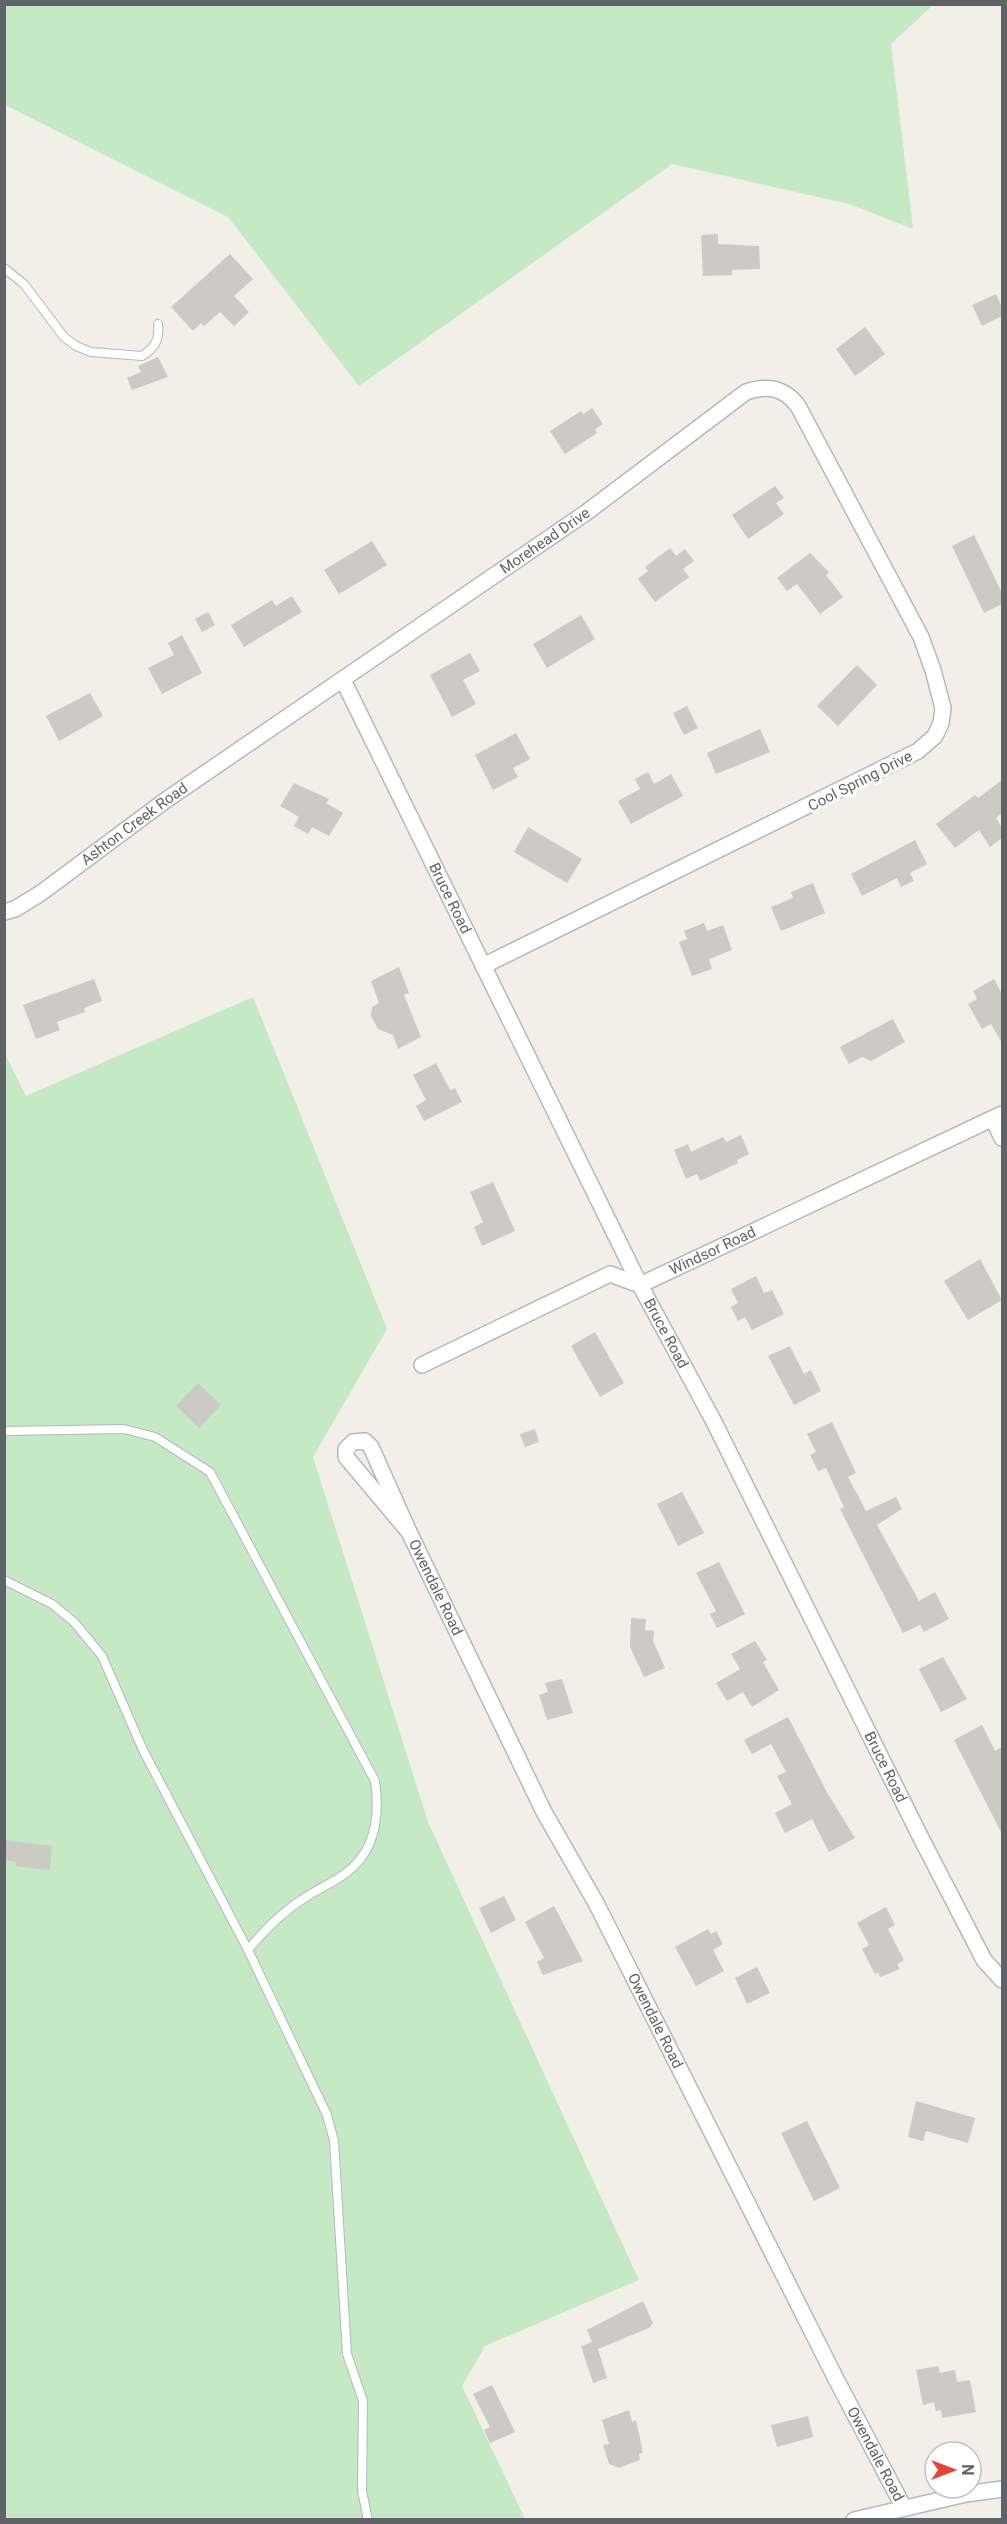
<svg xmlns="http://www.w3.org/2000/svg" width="1007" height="2524" viewBox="0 0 1007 2524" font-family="Roboto,sans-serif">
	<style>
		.green { fill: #c5e8c5 }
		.building { fill: #cccac5 }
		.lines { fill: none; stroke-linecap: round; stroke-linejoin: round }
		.service-casing { stroke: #b5b8bc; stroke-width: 10 }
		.minor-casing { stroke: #b5b8bc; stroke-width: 18 }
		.service { stroke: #fff; stroke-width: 8 }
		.minor { stroke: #fff; stroke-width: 15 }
		.labels { text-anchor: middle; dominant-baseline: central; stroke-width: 6; stroke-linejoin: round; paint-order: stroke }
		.street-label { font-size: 15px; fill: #5f6368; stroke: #fff }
	</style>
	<rect width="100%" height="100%" fill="#f1efe8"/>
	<!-- green -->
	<path class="green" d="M4,5h929l-42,39 22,185 -64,-25 -177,-40 -313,222 -131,-169 -223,-112z
		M253,997l134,332 -74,128 115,365 211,458 -154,66 -23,40 63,133h-520l-1,-1467 22,44z"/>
	<!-- building -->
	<path class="building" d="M718,234v10l41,2 1,23 -28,1v5l-29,1 -2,-41z
		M230,254l23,25 -19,17 15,16 -15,14 -14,-14 -16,14 -3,-3 -8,8 -22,-24z
		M996,294l6,13v9l-20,10 -10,-21z
		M865,327l20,27 -30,22 -19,-27z
		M158,357l10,20 -36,13 -5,-12 14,-6 -3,-6z
		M592,408l11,16 -8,5 2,4 -32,21 -15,-23 31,-20 2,3z
		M775,486l9,12 -8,5 8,11 -36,25 -16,-24z
		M974,535l28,58v11l-18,9 -32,-67z
		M372,541l15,24 -48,29 -15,-24z
		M670,548l6,8 9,-7 9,12 -11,8 6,8 -34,25 -17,-23 10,-8 -3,-4z
		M810,553l19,19 -3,3 17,22 -23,17 -23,-30 -10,7 -10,-13z
		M292,596l10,16 -58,35 -13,-22 41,-25 4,6z
		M208,612l7,13 -13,7 -7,-13z
		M581,615l14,24 -48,29 -14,-24z
		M182,635l20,38 -40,21 -14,-26 26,-13 -6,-12z
		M470,653l10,18 -17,9 13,24 -24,13 -22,-42z
		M857,665l20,20 -39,41 -21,-20z
		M90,693l13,23 -44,25 -13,-25z
		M687,706l11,22 -14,7 -11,-22z
		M760,729l10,23 -54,22 -9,-21z
		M516,733l14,26 -17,9 5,9 -25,13 -18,-35z
		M648,772l6,12 17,-10 12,22 -52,28 -13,-23 22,-12 -5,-10z
		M1002,780v33l-6,5 6,10v10l-12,9 -11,-17 -24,18 -19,-24 39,-29 3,3z
		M294,783l35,16 -3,4 17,10 -14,23 -17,-9 -4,7 -14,-8 5,-9 -19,-11z
		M528,827l54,32 -15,24 -53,-31z
		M915,840l12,24 -17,9 4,8 -13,6 -4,-9 -35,18 -11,-22z
		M813,883l12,30 -44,18 -10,-24 22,-9 -2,-6z
		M704,923l3,8 16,-6 9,25 -23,9 3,10 -20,7 -13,-34 8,-3 -3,-8z
		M399,967l10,26 -5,2 17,42 -23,12 -5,-14 -15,-6 -7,-13 1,-9 7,-4 -8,-22z
		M94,979l8,22 -18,7 1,4 -28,10 3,8 -24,9 -13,-34z
		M994,979l8,15v49l-11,-19 -9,5 -14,-25 9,-5 -4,-8z
		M893,1019l12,23 -34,19 -9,-4 -13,7 -9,-17z
		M436,1063l14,27 5,-2 7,14 -38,19 -8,-15 10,-6 -13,-25z
		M741,1135l8,19 -12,6 1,3 -38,18 -3,-7 -11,5 -12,-29 14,-6 3,8 32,-15 3,5z
		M493,1182l22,49 -33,15 -8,-19 9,-5 -13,-30z
		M980,1259l22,41 -34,20 -24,-39z
		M756,1276l8,17 8,-3 12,24 -32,16 -7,-13 -7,4 -7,-14 7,-4 -7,-14z
		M595,1332l29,51 -24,14 -29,-51z
		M790,1346l14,28 7,-4 10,21 -27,14 -26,-49z
		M198,1383l23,22 -22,23 -23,-22z
		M832,1422l24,51 -8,4 18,34 30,-14 6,12 -25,16 42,76 16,-9 14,27 -25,13 -4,-7 -17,8 -63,-124 4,-2 -18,-39 -8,3 -8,-16 6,-3 -9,-18z
		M535,1429l4,13 -14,5 -5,-13z
		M682,1492l22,41 -26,13 -21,-42z
		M719,1562l26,52 -28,14 -7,-14 6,-3 -20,-38z
		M631,1618l15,1 -1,11 9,1 -1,10 12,27 -21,9 -14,-30z
		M755,1641l12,19 -4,2 16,28 -27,17 -9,-15 -16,9 -11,-18 24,-14 -9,-15z
		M943,1657l24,42 -26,13 -22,-43z
		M562,1679l11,34 -26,7 -8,-25 9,-3 -3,-9z
		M788,1717l40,77 27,44 -26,14 -17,-33 -27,14 -10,-20 17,-9 -15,-28 9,-4 -15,-28 -19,10 -8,-14z
		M982,1725l13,26 7,-4v87l-48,-94z
		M4,1840l48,6 -2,24 -34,-4v-4l-12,-2z
		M504,1896l12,24 -25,13 -12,-25z
		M554,1906l29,55 -40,14 -6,-13 7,-4 -19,-36z
		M886,1907l9,18 -7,4 16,31 -7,4 3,5 -20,8 -2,-5 -3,2 -13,-25 7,-4 -12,-22z
		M708,1929l3,5 5,-3 7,13 -10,6 11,21 -28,15 -21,-39z
		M757,1967l13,26 -23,11 -12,-26z
		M916,2101l59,17 -7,25 -42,-12 -3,10 -15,-4z
		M807,2121l33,67 -26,13 -33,-68z
		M643,2301l10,22 -4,5 -51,21 9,29 -14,5 -12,-37 11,-4 -5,-12z
		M938,2366l2,7 15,-3 2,12 13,-2 6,32 -34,6 -1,-8 -5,1 -2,-9 -11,3 -7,-35z
		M492,2385l23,47 -25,11 -6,-13 6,-3 -17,-33z
		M629,2410l3,12 4,-2 7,33 -4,1 1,6 -21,8 -10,-4 -6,-19 6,-1 -7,-24z
		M808,2416l5,21 -36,10 -6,-22z"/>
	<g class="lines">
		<!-- service casing -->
		<g class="service-casing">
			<path id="service" d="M4,268l20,16 40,53 12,9 15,6 51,4c13,-8 18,-17 16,-32
				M4,1431l120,-2 31,8 55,35 165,309c5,35 1,70 -29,92 -13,10 -27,15 -40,24 -23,14 -41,32 -58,53
				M4,1580l48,24 22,18 28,34 41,94 105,200 79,165 7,26 13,213 16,47 -1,90 6,29"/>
		</g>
		<!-- minor casing -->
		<g class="minor-casing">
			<g id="minor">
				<path id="s1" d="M343,680l297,605 73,135 207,416 64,124 18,20"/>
				<path id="s2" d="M4,912l11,-3 26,-16 125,-93 421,-288 159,-120c21,-7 38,-5 52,14l123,231 12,33 10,38 -2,15 -6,13 -17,15 -435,215"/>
				<path d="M993,1119l9,19"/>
				<path id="s3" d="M422,1365l188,-91 30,11 362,-171"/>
				<path id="s4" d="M409,1532l-38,-85 -6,-6 -12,1 -7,7v8l63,75 135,280 52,91 240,476 68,129"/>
				<path d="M854,2520l112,-26 36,-5"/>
			</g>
		</g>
		<!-- service -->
		<use href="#service" class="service"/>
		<!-- minor -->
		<use href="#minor" class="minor"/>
	</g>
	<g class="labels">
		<!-- street labels -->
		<g class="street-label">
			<text stroke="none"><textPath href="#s2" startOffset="657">Morehead Drive</textPath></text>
			<text transform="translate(860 781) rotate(-27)">Cool Spring Drive</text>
			<text stroke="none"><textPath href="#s2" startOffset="158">Ashton Creek Road</textPath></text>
			<text stroke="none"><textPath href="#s1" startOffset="243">Bruce Road</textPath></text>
			<text stroke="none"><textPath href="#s3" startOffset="321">Windsor Road</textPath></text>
			<text stroke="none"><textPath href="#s1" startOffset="729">Bruce Road</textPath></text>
			<text stroke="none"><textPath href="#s4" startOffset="291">Owendale Road</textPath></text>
			<text stroke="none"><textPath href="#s1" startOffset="1215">Bruce Road</textPath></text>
			<text stroke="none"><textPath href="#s4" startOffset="777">Owendale Road</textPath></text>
			<text stroke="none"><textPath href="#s4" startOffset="1263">Owendale Road</textPath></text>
		</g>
	</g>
	<!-- border -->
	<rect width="1007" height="2524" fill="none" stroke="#5f6368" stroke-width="12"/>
	<!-- north arrow -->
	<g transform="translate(953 2470) rotate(90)"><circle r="28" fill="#ffffff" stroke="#bfc1c3" stroke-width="1.5"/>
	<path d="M0-4.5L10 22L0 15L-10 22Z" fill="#ea4335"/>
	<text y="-9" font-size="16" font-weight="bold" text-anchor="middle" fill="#5f6368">N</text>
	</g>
</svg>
